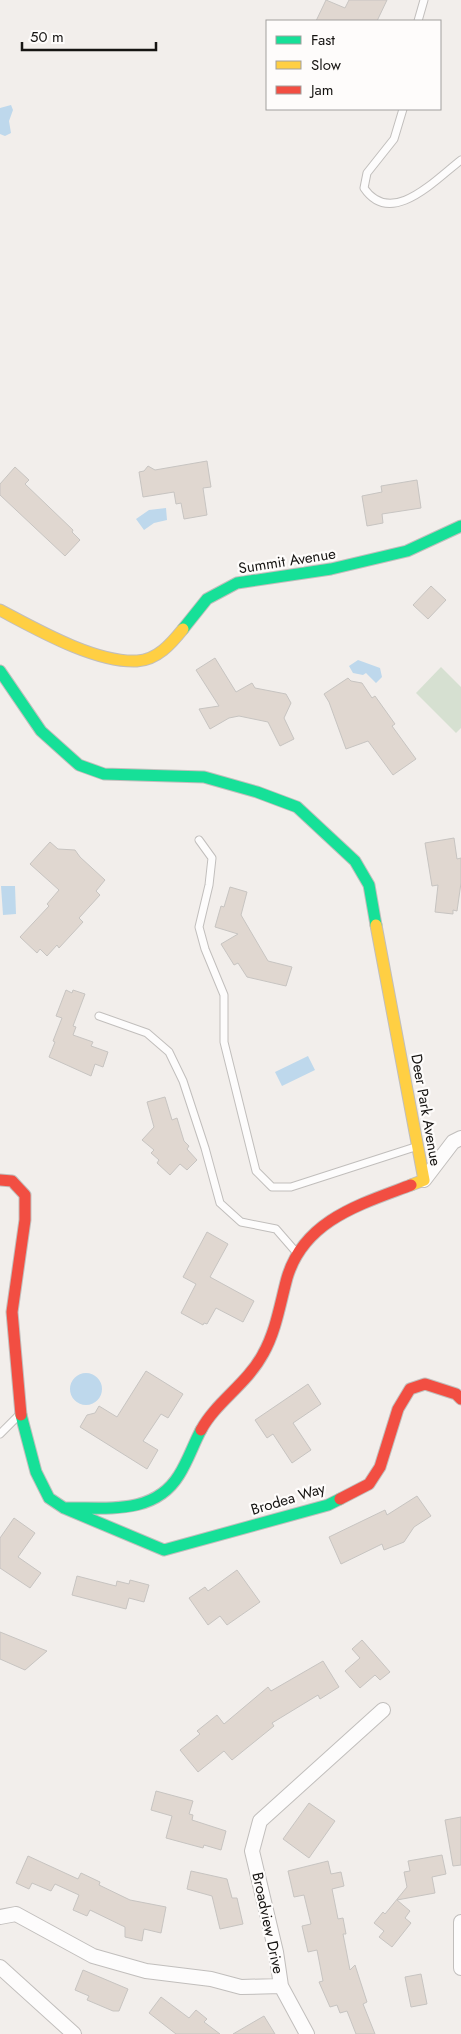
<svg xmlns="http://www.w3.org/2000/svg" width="461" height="2034" viewBox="0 0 461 2034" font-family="Jost,sans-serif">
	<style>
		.green { fill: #d6e0d1 }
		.water { fill: #bed8ec }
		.building { fill: #e0d7d0; stroke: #c7c4c1 }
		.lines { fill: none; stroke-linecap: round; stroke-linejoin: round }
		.lane-casing { stroke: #c1bebc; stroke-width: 9 }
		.street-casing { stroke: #c1bebc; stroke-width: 16 }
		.fast-casing { stroke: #c1bebc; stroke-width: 13 }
		.slow-casing { stroke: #c1bebc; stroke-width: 13 }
		.jam-casing { stroke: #c1bebc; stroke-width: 13 }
		.lane { stroke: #fdfcfc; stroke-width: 7 }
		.street { stroke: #fdfcfc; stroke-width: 14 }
		.fast { stroke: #16e098; stroke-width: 11 }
		.slow { stroke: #ffcf43; stroke-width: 11 }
		.jam { stroke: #f24e42; stroke-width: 11 }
		.labels { text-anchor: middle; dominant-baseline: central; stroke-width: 4.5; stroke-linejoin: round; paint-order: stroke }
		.street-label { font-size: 15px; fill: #161412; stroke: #fefcfb }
	</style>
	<rect width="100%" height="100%" fill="#f2eeeb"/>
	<!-- green -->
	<path class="green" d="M441,667l20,20v41l-5,5 -40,-40z"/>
	<!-- water -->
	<path class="water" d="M11,105l2,5 -4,11 2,12 -6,3 -5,-2v-26z
		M166,508l1,12 -13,3 -10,7 -8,-11 13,-9z
		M358,660l22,8 2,9 -6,6 -10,-10 -3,2 -10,-2 -4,-7z
		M1,886h14l1,28 -13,1z
		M308,1056l7,14 -33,16 -7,-14z
		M70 1389a16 16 0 1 1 32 0a16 16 0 1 1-32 0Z"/>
	<!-- building -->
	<path class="building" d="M326,0l19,8 4,-8h38l-10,21h-61z
		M207,461l4,26 -8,1 4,27 -23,4 -3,-16 -5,1 -2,-12 -31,5 -4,-25 5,-1 4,-5 7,4z
		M15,467l14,13 -4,4 48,46 -1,2 8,8 -15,16 -65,-61v-11z
		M417,480l4,28 -39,6 1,9 -16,3 -5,-30 20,-4 -1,-6z
		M431,586l15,14 -18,19 -15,-14z
		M215,658l21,34 16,-9 3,5 31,6 5,9 -7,15 10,21 -14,7 -12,-24 -29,-6 -10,2 -19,11 -11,-20 20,-3 -23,-36z
		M348,678l3,3 11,2 10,15 3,-2 20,28 -3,2 24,33 -23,16 -25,-34 -22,8 -17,-47 -5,-8z
		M454,838l3,21 4,-1v25l-4,28 -4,-1v4l-18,-2 3,-27 -6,1 -7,-43z
		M50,842l8,7 17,1 5,7 25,23 -9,11 4,4 -21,23 4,4 -24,26 -2,-3 -10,11 -7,-7 -3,4 -17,-16 29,-31 -2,-2 12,-14 -29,-26z
		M230,887l17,5 -6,23 27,46 24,6 -6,19 -39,-9 -9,-14 -4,2 -13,-21 17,-10 -23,-7 6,-21 3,1z
		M66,990l6,3 1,-3 12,4 -12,32 3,1 -3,8 20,7 -2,4 17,6 -5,15 -8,-3 -4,12 -42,-19 6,-15 -2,-1 9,-23 -6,-2z
		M165,1097l7,23 5,-2 7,23 5,5 -2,3 10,11 -10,10 -7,-6 -10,11 -13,-12 2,-3 -8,-7 3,-3 -12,-10 12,-13 -7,-25z
		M207,1232l21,12 -18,33 44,24 -11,21 -27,-14 -9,16 -3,-1 -1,2 -22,-12 15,-29 -13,-7z
		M146,1371l37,23 -15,24 -7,-4 -18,27 15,9 -11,19 -67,-42 7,-12 8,-2 4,-7 18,11z
		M308,1384l13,20 -28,19 18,27 -19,13 -19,-29 -6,4 -12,-18z
		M417,1496l14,20 -17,11 -10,15 -20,8 -2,-6 -41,20 -12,-27 56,-27 2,5z
		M14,1518l21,15 -17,24 23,16 -11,15 -30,-20v-30z
		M237,1570l23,32 -33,23 -7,-9 -12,9 -19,-27 16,-11 3,4z
		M77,1576l39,10 1,-5 12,3 1,-4 19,5 -5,17 -15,-4 -3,11 -54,-14z
		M0,1632l47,19 -22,19 -25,-11z
		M362,1640l28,32 -10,8 -5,-5 -15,13 -15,-17 15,-13 -8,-9z
		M323,1661l16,26 -19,12 -2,-4 -46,28 2,3 -42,34 -8,-9 -26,21 -18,-22 20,-16 -3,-3 20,-16 7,9 44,-37 3,4z
		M156,1791l37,10 -4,13 4,1 -1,5 34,11 -5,19 -17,-5 -1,3 -37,-10 6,-22 -21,-6z
		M309,1803l26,18 -26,37 -26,-19z
		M461,1817v48l-8,1 -8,-46z
		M442,1855l4,19 -14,3 3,16 -38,7 13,11 -5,7 6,5 -19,24 -13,-10 5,-6 -10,-8 9,-11 2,2 22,-27 -3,-15 6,-1 -2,-10z
		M28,1856l50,23 3,-6 19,9 -1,3 31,15 36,7 -5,26 -17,-4 -2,12 -17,-4v-10l-35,-17 -3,6 -14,-6 6,-15 -24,-11 -4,7 -19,-8 -3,6 -13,-6z
		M328,1861l3,13 10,-2 3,14 -12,3 6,30 5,-1 3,16h-3l7,36 5,-5 12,37 -4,2 12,30h-19l-9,-23 -7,2 -3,-8 -7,2 -11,-25 4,-1 -6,-31 -9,2 -6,-26 9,-2 -7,-29 -10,2 -6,-26z
		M191,1871l36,8 5,19h5l6,26 -23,5 -8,-33 -25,-7z
		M83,1970l45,19 -9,22h-6l-26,-11 2,-4 -14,-6z
		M421,1974l6,30 -16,3 -6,-30z
		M161,1997l28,21 7,-8 11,9 -3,3 16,12h-44l-27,-21z
		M264,2016l11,18h-42z"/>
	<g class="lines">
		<!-- lane casing -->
		<g class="lane-casing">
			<path id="lane" d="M418,21l6,-21
				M403,109l-9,30 -27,34 -3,15c27,40 71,-8 97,-28
				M199,840l13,18 -3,27 -10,42 6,22 19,46v47l32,129 16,16h19l124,-40
				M99,1016l48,17 22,19 14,29 22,67 15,55 21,19 35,7 20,23
				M0,1434l18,-18"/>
		</g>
		<!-- street casing -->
		<g class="street-casing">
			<path id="street" d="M424,1180l29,-38 8,-4
				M0,1917l16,-3 77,42 53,15 65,8 30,8 40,-1 -5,-34 -24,-101 8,-30 123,-111
				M461,1922v46
				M0,1967l74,67
				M281,1986l26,48"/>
		</g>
		<!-- fast casing -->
		<g class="fast-casing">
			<path id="fast" d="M183,629l24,-30 30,-16 94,-14 76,-18 54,-25
				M0,671l41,60 38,34 25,9 100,3 53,15 40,15 58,54 14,24 7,40
				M21,1415l15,57 13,26 15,10 100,42 164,-45 12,-6
				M64,1508c41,-1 90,8 115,-33 9,-14 14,-30 22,-45"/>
		</g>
		<!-- slow casing -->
		<g class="slow-casing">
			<path id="slow" d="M0,610c36,19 95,53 137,51 20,-1 34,-17 46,-32
				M376,925l48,255 -13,5"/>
		</g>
		<!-- jam casing -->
		<g class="jam-casing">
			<path id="jam" d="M0,1180l12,1 13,14v25l-13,92 9,103
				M201,1430c15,-28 46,-46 62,-76 13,-23 17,-50 24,-76 17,-58 74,-74 124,-93
				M340,1499l29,-15 11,-17 18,-58 12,-20 15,-5 31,10 5,5"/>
		</g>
		<!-- lane -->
		<use href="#lane" class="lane"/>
		<!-- street -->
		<use href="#street" class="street"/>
		<!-- fast -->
		<use href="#fast" class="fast"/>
		<!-- slow -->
		<use href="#slow" class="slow"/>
		<!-- jam -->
		<use href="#jam" class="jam"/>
	</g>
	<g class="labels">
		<!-- street labels -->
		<g class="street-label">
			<text transform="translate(287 561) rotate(-9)">Summit Avenue</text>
			<text transform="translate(426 1110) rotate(80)">Deer Park Avenue</text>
			<text transform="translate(288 1499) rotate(-17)">Brodea Way</text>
			<text transform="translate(268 1923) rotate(78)">Broadview Drive</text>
		</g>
	</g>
	<!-- legend -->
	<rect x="266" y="20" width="175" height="90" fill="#fefcfb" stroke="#a19f9e"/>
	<rect x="276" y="36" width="25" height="8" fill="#16e098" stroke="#a19f9e"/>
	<text x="311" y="45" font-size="15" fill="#161412">Fast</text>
	<rect x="276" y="61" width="25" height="8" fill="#ffcf43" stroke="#a19f9e"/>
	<text x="311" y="70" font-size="15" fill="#161412">Slow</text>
	<rect x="276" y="86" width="25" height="8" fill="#f24e42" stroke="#a19f9e"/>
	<text x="311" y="95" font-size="15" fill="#161412">Jam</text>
	<!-- scale -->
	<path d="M22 42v8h134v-8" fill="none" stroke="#161412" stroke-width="2.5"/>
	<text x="30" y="42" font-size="15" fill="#161412" stroke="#fefcfb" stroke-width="4" paint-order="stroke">50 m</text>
</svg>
